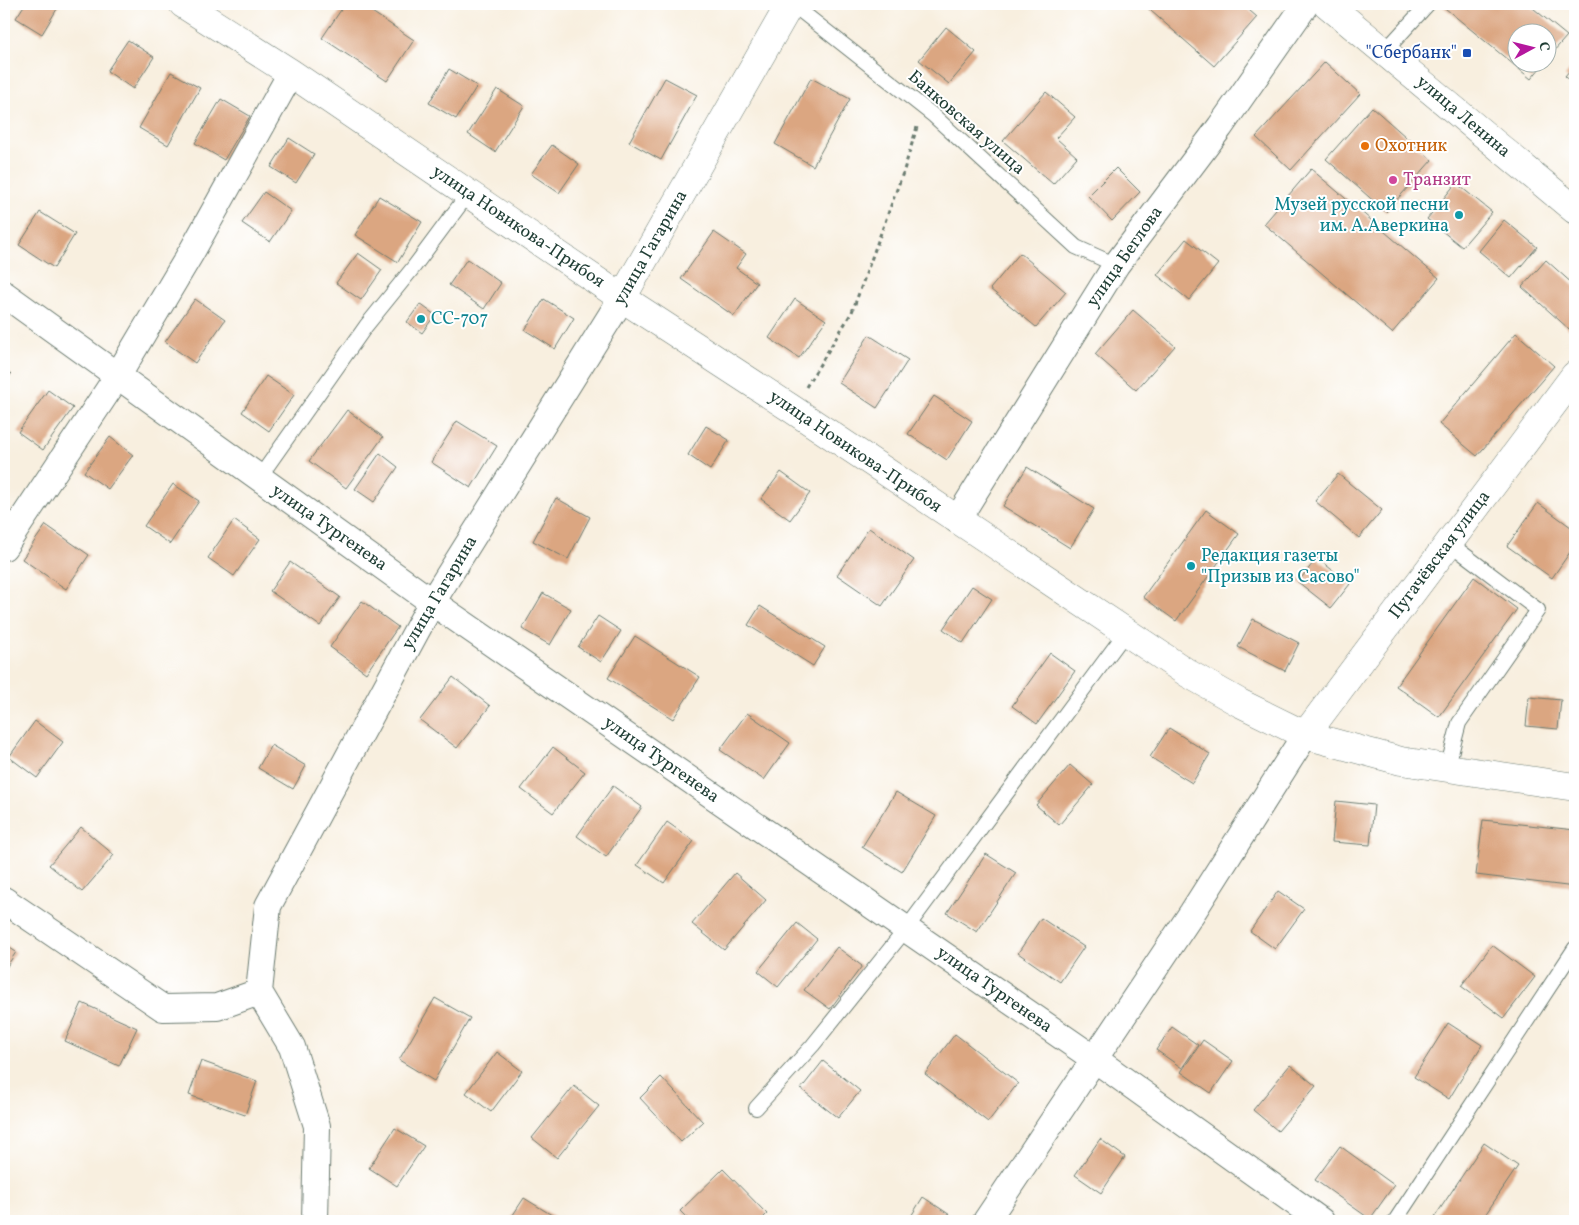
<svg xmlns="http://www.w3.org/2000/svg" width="1579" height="1225" viewBox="0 0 1579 1225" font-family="Vollkorn,serif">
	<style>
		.building { fill: #dba681 }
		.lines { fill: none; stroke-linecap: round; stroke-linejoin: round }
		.service-casing { stroke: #6b7b70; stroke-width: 16 }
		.minor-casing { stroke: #6b7b70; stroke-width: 28 }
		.tertiary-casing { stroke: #6b7b70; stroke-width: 29 }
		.secondary-casing { stroke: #6b7b70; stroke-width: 29 }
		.path { stroke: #6b7b70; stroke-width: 3; stroke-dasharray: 4 4; stroke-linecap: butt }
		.service { stroke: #fff; stroke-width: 14 }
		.minor { stroke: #fff; stroke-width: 26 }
		.tertiary { stroke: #fff; stroke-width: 28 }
		.secondary { stroke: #fff; stroke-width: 28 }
		.transit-dot { fill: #1a4fb4; stroke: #fff; stroke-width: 2 }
		.food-dot { fill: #e8710a; stroke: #fff; stroke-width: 2 }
		.hotel-dot { fill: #d1479c; stroke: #fff; stroke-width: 2 }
		.culture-dot { fill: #0f9aa8; stroke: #fff; stroke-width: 2 }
		.labels { text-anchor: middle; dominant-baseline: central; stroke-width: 4; stroke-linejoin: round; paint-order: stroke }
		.transit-label { font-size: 18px; fill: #164399; stroke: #fff; text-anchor: end }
		.street-label { font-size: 18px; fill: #1f3d34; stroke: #fff }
		.food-label { font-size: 18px; fill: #c56008; stroke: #fff; text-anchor: start }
		.hotel-label { font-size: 18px; fill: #b23c85; stroke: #fff; text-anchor: start }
		.culture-label { font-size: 18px; fill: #0d838f; stroke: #fff; text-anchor: start }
	</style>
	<rect width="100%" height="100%" fill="#fff"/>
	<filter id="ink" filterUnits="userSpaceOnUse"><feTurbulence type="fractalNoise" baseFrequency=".02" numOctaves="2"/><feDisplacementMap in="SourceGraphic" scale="10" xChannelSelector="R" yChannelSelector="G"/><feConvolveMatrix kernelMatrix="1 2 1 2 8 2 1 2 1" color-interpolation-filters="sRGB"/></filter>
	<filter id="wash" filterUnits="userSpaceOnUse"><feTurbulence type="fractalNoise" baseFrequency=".0096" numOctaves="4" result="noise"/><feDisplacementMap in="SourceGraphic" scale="20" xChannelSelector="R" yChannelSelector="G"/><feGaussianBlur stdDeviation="1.12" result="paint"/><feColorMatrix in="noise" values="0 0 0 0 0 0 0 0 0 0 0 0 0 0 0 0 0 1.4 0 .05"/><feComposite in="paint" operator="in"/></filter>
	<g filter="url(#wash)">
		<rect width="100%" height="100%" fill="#f8efdf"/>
		<g id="blocks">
			<!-- building -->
			<path class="building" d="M25,4h35l-18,30 -26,-16z
				M345,4h15l54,36 -27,41 -65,-43z
				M1143,4h99l15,13 -43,49z
				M1440,4h88l39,32 -21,24v-28h-30v30h29l-14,17z
				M946,27l30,25 -27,32 -30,-24z
				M128,40l26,17 -21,32 -26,-18z
				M1325,62l35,32 -69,76 -35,-33z
				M1575,64v21l-10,-9z
				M449,69l28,17 -21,33 -27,-16z
				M171,72l29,16 -32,57 -29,-17z
				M665,78l32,17 -36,65 -32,-18z
				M811,78l39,21 -37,67 -38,-22z
				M497,89l27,17 -29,46 -27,-18z
				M1046,92l29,25 -19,21 21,19 -24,27 -50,-43z
				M221,99l29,17 -26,44 -29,-17z
				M1372,107l60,53 -46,52 -60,-53z
				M289,138l25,16 -18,29 -25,-16z
				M552,145l27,19 -20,29 -28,-19z
				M1116,168l24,24 -28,29 -24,-25z
				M1311,169l128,109 -47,55 -128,-109z
				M1456,183l36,29 -30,35 -35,-28z
				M264,192l27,19 -21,31 -28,-19z
				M379,196l43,26 -24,40 -43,-27z
				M40,212l35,22 -21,34 -35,-23z
				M1504,220l33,27 -26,31 -32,-27z
				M714,232l32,22 -10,14 21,15 -23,33 -53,-37z
				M1186,239l32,25 -29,36 -32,-25z
				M358,253l24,17 -21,30 -25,-17z
				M1020,253l46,39 -30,35 -46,-38z
				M467,259l34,24 -17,26 -35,-24z
				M1546,260l29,26v36l-6,7 -47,-42z
				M195,299l30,21 -30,43 -30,-21z
				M544,299l30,19 -19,31 -30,-19z
				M795,299l31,21 -27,38 -30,-20z
				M420,304l15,11 -13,18 -15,-11z
				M1133,310l42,36 -39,44 -41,-36z
				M1516,333l38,33 -77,90 -38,-32z
				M869,335l39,25 -31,48 -38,-25z
				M4,368l7,6 -7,10z
				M266,376l28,19 -25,36 -27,-19z
				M48,390l25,18 -30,42 -25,-18z
				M934,396l38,25 -25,39 -39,-26z
				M347,410l36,27 -37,51 -37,-27z
				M457,421l40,25 -26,42 -40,-26z
				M706,426l23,14 -19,30 -22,-15z
				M110,437l23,18 -25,34 -24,-17z
				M380,453l18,14 -24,35 -19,-13z
				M1027,467l67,42 -24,39 -67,-42z
				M781,472l29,21 -20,27 -29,-21z
				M1338,474l44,36 -23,28 -44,-37z
				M173,484l26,17 -29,43 -26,-18z
				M556,498l34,19 -22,42 -35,-18z
				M1538,503l37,27v15l-23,33 -45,-32z
				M1206,510l33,24 -63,87 -33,-24z
				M234,520l26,19 -26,37 -26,-18z
				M46,525l43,30 -23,34 -44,-30z
				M869,528l45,32 -32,46 -45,-31z
				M1317,558l33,26 -19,24 -33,-26z
				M290,562l50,35 -20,29 -50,-35z
				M1474,577l43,32 -78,108 -43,-31z
				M972,586l20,13 -29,44 -20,-14z
				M543,593l28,16 -21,36 -28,-16z
				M362,601l36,26 -32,46 -36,-26z
				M760,606l65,41 -12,19 -65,-41z
				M598,616l23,15 -20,31 -23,-15z
				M1253,619l46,24 -14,28 -47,-24z
				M635,636l65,41 -27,42 -65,-41z
				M1050,653l25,18 -38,53 -25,-18z
				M453,677l37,29 -33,42 -37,-28z
				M1529,697l32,3 -3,29 -32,-3z
				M747,713l43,30 -26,37 -44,-30z
				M35,721l28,21 -26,36 -28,-21z
				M1169,728l41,26 -18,29 -42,-26z
				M271,745l35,21 -13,23 -35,-21z
				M553,747l32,25 -32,41 -32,-24z
				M1070,765l23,20 -34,40 -23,-20z
				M613,786l29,21 -36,50 -29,-21z
				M896,792l40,24 -34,56 -40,-25z
				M1336,801l38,4 -4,40 -38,-3z
				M1483,820l92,10v57l-99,-12z
				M667,822l27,19 -30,42 -27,-18z
				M81,827l33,28 -32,37 -33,-27z
				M986,854l30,19 -39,59 -30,-19z
				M735,873l31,27 -42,50 -32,-26z
				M1278,891l26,18 -29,40 -25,-18z
				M1041,918l43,29 -24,35 -42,-29z
				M797,923l20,16 -39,48 -20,-16z
				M4,944l12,8 -12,19z
				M1492,945l43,32 -31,41 -43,-32z
				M837,947l25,19 -32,43 -26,-19z
				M435,998l35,20 -36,63 -35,-21z
				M82,1003l55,25 -18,38 -54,-25z
				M1448,1023l34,22 -33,54 -35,-22z
				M1172,1027l26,18 -16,23 -26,-18z
				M955,1034l63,49 -30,39 -63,-48z
				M1203,1040l30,21 -22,32 -30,-21z
				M497,1052l25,19 -31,41 -25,-19z
				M201,1061l56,20 -12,34 -56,-20z
				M823,1061l37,30 -22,27 -37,-29z
				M1290,1065l26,21 -38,45 -25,-21z
				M661,1077l42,45 -22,20 -41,-44z
				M574,1086l25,20 -42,52 -25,-20z
				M395,1128l29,18 -27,40 -28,-18z
				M1100,1139l25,18 -24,36 -26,-18z
				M1484,1143l34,23 -37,55h-49z
				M1340,1146l54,39 -24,34 -55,-39z
				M723,1169l44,45 -7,7h-70l-10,-10z
				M923,1197l27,18 -5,6h-37z
				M524,1198l31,19 -3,4h-43z"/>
		</g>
	</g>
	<g filter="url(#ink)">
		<use href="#blocks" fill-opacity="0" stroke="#6b7b70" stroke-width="1"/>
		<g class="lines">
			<!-- service casing -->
			<g class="service-casing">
				<path id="service" d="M792,4l142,112 142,131 40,18
					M1384,52l44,-48
					M259,478l107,-152 47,-58 55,-74
					M1447,769l12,-46 79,-113 -89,-67
					M756,1108l57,-63 93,-116 220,-297
					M1395,1221l180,-273"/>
			</g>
			<!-- minor casing -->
			<g class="minor-casing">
				<path id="minor" d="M4,294l428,308 664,458 225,161
					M957,520l159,-255 104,-138 86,-123
					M4,547l113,-170 75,-126 99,-178
					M4,900l159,108 54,-1 42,-15
					M315,1221l2,-95 -25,-79 -33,-55 9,-86 164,-304 190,-304
					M986,1221l206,-308 113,-178"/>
			</g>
			<!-- tertiary casing -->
			<g class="tertiary-casing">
				<path id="tertiary" d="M183,4l108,69 331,225 170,111 397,265 51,29 65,32 96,26 174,26
					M622,298l168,-294
					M1305,735l270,-360"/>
			</g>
			<!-- secondary casing -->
			<g class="secondary-casing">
				<path id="secondary" d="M1327,4l248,206"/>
			</g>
			<!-- path -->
			<path class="path" d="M806,387l46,-75 52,-142 13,-43"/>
			<!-- service -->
			<use href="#service" class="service"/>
			<!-- minor -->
			<use href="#minor" class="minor"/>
			<!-- tertiary -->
			<use href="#tertiary" class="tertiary"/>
			<!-- secondary -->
			<use href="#secondary" class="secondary"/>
		</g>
	</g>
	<!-- markers -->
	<rect class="transit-dot" x="1462" y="48" width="10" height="10" rx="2.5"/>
	<circle class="food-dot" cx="1365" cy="146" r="5"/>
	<circle class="hotel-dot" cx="1393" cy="180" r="5"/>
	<g class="culture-dot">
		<circle cx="1459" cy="215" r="5"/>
		<circle cx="421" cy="319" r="5"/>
		<circle cx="1191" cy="566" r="5"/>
	</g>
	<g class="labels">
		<!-- transit labels -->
		<g class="transit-label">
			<text x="1457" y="53">"Сбербанк"</text>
		</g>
		<!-- street labels -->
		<g class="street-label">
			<text transform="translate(1463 117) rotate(40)">улица Ленина</text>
			<text transform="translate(966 123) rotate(41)">Банковская улица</text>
			<text transform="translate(518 227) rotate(34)">улица Новикова-Прибоя</text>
			<text transform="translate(651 248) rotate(-60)">улица Гагарина</text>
			<text transform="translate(1125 257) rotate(-55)">улица Беглова</text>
			<text transform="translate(855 452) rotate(34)">улица Новикова-Прибоя</text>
			<text transform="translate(329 528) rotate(35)">улица Тургенева</text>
			<text transform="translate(1440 555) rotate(-53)">Пугачёвская улица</text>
			<text transform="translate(440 593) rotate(-59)">улица Гагарина</text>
			<text transform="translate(661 760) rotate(35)">улица Тургенева</text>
			<text transform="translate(994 990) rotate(35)">улица Тургенева</text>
		</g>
		<!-- food labels -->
		<g class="food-label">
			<text x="1375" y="146">Охотник</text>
		</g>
		<!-- hotel labels -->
		<g class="hotel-label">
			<text x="1403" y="180">Транзит</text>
		</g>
		<!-- culture labels -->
		<g class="culture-label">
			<text x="1449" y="205" text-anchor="end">Музей русской песни<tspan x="1449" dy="21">им. А.Аверкина</tspan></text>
			<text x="431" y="319">СС-707</text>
			<text x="1201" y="556">Редакция газеты<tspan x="1201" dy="21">"Призыв из Сасово"</tspan></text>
		</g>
	</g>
	<!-- margin -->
	<rect width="1579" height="1225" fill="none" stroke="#fff" stroke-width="20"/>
	<!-- north arrow -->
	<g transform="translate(1532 48) rotate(83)"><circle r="24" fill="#ffffff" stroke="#a5b1ae"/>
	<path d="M0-4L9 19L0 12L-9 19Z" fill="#b5179e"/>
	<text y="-8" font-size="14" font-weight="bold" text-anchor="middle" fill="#1f3d34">С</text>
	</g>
</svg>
